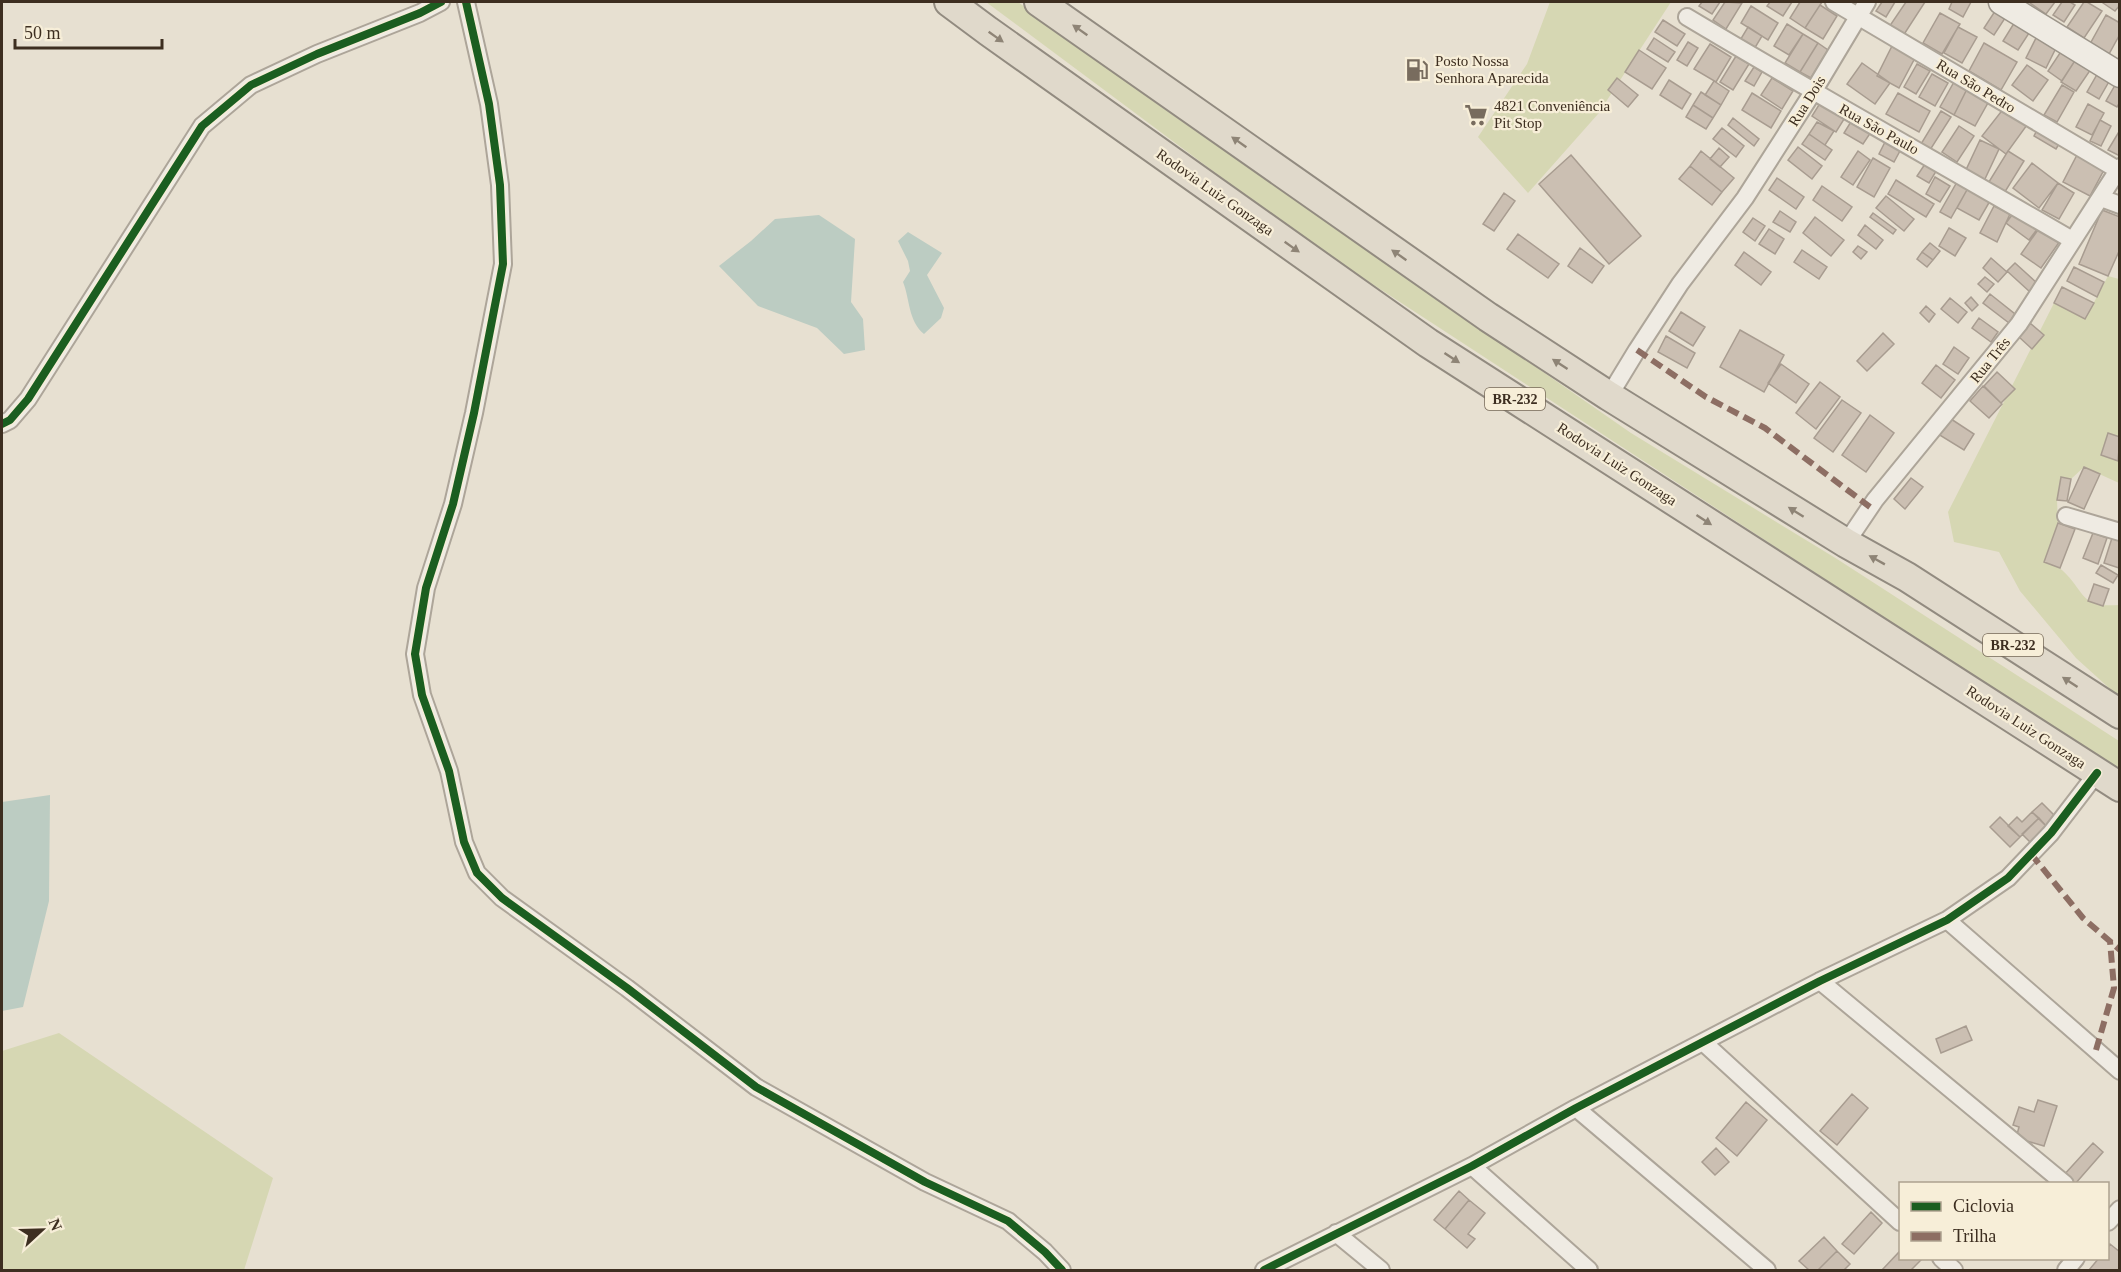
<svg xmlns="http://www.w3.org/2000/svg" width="2121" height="1272" viewBox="0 0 2121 1272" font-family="Georgia,serif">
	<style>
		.green { fill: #d6d7b3 }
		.water { fill: #bcccc2 }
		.building { fill: #cbbfb2; stroke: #a89c90; stroke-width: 1.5 }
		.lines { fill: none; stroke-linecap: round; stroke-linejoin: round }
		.minor-casing { stroke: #ada599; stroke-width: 20 }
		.secondary-casing { stroke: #9c958a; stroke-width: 27 }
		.trunk-casing { stroke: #928b80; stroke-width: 32 }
		.minor { stroke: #efebe3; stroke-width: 16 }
		.secondary { stroke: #efebe3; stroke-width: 24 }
		.trunk { stroke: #e0d9cb; stroke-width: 28 }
		.quiet { stroke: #8d6e63; stroke-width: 6; stroke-dasharray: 12 6; stroke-linecap: butt }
		.cycleway-casing { stroke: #f7eed8; stroke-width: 11 }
		.cycleway { stroke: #1b5e20; stroke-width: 8 }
		.oneway { fill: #8e8476 }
		.labels { text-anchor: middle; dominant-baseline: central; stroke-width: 4.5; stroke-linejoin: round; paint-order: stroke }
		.shield { fill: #f7eed8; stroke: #756857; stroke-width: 1.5 }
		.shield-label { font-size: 14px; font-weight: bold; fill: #3d2e20 }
		.poi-label { font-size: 15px; fill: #3d2e20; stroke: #f7eed8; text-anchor: start }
		.street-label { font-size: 15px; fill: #3d2e20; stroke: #f7eed8 }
	</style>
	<rect width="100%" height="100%" fill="#e7e0d1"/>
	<!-- green -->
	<path class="green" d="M986,2h32l146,107 467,324 206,126 282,182v30l-808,-527z
		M1550,2h121l-73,112 -70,79 -50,-56 49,-73z
		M2108,276l11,3v204l-35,-16 -13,12 -10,-1 -4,22 1,23 -14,39c6,2 13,4 18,8 24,22 17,38 57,35v92l-43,-39 -56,-67 -21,-39 -45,-10 -6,-30 106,-209 31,16z
		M59,1033l214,145 -29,92h-242v-219z"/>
	<!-- water -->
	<path class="water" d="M819,215l36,24 -4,63 12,17 2,31 -21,4 -27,-26 -59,-22 -39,-40 32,-25 24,-22z
		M908,232l34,21 -15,22 17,33 -3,10 -17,16c-16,-13 -14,-35 -21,-52l7,-11 -2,-10 -10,-20z
		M50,795l-1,106 -26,106 -21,4v-209z"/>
	<!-- building -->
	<path class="building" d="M1702,2h18l-8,12 -13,-8z
		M1725,2l17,1 -16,26 -13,-9z
		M1770,2h22l-9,14 -16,-10z
		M1800,2h22l-17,26 -15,-10z
		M1882,2h13l-9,15 -10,-6z
		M1906,2h19l-22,34 -14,-9z
		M1952,2h19l-8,15 -14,-8z
		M2031,2h24l-9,12 -16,-11z
		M2062,2h8l5,3 -11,17 -11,-7z
		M2084,2h3l15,9 -18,27 -17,-11z
		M2104,2h16v3l-5,6 -12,-8z
		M1820,5l17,11 -14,23 -18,-11z
		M1999,5l10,7 -15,23 -10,-7z
		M1751,6l27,17 -10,17 -27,-17z
		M1940,13l20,11 -18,30 -19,-11z
		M2106,15l14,8v11l-11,20 -19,-10z
		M1663,20l22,14 -8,12 -22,-14z
		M2016,20l15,10 -13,20 -15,-9z
		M1787,24l16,10 -14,21 -15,-9z
		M1748,27l14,9 -9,15 -14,-9z
		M1958,27l19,10 -15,26 -18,-10z
		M2039,32l20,10 -13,26 -20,-10z
		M1803,34l15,9 -18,29 -15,-9z
		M1654,38l21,14 -7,10 -21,-13z
		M1688,42l10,6 -11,18 -10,-6z
		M1818,43l10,7 -17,28 -11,-6z
		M1984,43l33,19 -16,28 -32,-19z
		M1710,44l21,13 -15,25 -22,-13z
		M1893,44l23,12 -17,32 -22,-12z
		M2064,47l14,9 -16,25 -14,-10z
		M1639,50l27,18 -14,21 -27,-17z
		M1736,56l13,8 -16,26 -13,-8z
		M2076,59l15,10 -15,22 -15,-9z
		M1862,63l28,20 -15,21 -28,-20z
		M1917,64l13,7 -14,23 -12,-7z
		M2027,65l21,15 -15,21 -21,-16z
		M1754,67l8,5 -8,14 -9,-5z
		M2099,71l12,7 -12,21 -12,-7z
		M1932,74l16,9 -13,23 -16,-9z
		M1617,78l21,17 -10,12 -20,-17z
		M1772,78l21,13 -11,18 -21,-14z
		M1669,80l22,14 -9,15 -22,-14z
		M2118,80l2,22 -3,5 -11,-6z
		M1714,81l15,10 -8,14 -16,-10z
		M1954,82l13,7 -13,26 -14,-8z
		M2062,85l12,7 -17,30 -13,-7z
		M1967,89l22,12 -14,25 -21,-11z
		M1701,92l20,13 -8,13 -20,-13z
		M1752,93l29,18 -10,17 -29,-18z
		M1898,93l32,18 -11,21 -33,-18z
		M1822,100l24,16 -10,16 -24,-16z
		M2088,104l16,9 -12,22 -16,-8z
		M1693,105l20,13 -7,11 -20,-12z
		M2004,108l23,17 -21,29 -24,-18z
		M1941,111l10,6 -21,33 -9,-6z
		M1733,118l26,21 -5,7 -26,-21z
		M1852,120l19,12 -8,12 -19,-11z
		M2100,120l11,6 -10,20 -11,-5z
		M1817,122l17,9 -9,14 -16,-11z
		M1959,126l15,10 -17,26 -15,-10z
		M2039,126l23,13 -6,10 -22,-13z
		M1722,128l22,18 -8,11 -23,-18z
		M2120,130v26l-12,-6z
		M1809,134l23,16 -7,10 -23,-16z
		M1886,140l15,9 -7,13 -15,-8z
		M1980,140l19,9 -15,32 -19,-9z
		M1798,147l24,19 -10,13 -24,-19z
		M1719,148l10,9 -9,10 -10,-8z
		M1701,151l33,27 -12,14 -32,-26z
		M1858,151l12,9 -17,25 -12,-8z
		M2008,151l16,10 -21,34 -16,-10z
		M2078,153l27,15 -15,28 -27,-14z
		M1571,155l70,81 -32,28 -70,-80z
		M1873,158l17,10 -16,29 -17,-10z
		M1927,161l11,7 -9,15 -12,-7z
		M2032,163l26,20 -19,25 -26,-20z
		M1690,166l32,26 -10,13 -33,-26z
		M1935,177l15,9 -10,16 -14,-8z
		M1777,178l27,19 -8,12 -27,-19z
		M1896,180l38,24 -8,13 -38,-23z
		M1957,182l11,6 -17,30 -11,-6z
		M2058,183l16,10 -15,26 -17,-9z
		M1822,186l30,21 -10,14 -29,-21z
		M1968,188l22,13 -11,19 -22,-12z
		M1504,193l11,8 -21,30 -11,-7z
		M1886,196l28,23 -10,12 -28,-23z
		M1994,206l16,8 -13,28 -17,-9z
		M2102,210l18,7v32l-12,27 -29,-12z
		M1780,211l16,11 -6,10 -17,-10z
		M2015,211l23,17 -9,12 -23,-17z
		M1873,213l23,17 -3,4 -23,-17z
		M1815,217l29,23 -13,16 -28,-23z
		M1753,218l12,8 -10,15 -12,-9z
		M1865,225l18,15 -7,9 -18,-14z
		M2040,227l20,14 -19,27 -20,-14z
		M1949,228l17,10 -11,18 -16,-10z
		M1769,229l15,10 -9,15 -16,-10z
		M1518,234l41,30 -11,14 -41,-29z
		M1930,243l10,8 -7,9 -11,-8z
		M1858,246l9,6 -6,7 -8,-7z
		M1580,248l24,18 -12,17 -24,-17z
		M1802,250l25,17 -8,12 -25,-17z
		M1744,252l27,20 -10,13 -26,-20z
		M1922,252l11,8 -6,7 -10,-8z
		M1991,258l16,14 -9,10 -15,-14z
		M2015,263l23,21 -8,8 -23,-21z
		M2074,267l30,15 -7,15 -30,-16z
		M1985,277l9,7 -7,8 -9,-8z
		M2062,287l32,16 -9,16 -31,-16z
		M1990,294l25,20 -6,9 -26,-20z
		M1971,297l7,8 -6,6 -7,-8z
		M1950,298l17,14 -9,11 -17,-14z
		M1926,306l9,8 -6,8 -9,-9z
		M1681,312l24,15 -12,19 -24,-15z
		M1979,318l19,14 -7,10 -19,-14z
		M2030,323l14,12 -12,14 -13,-12z
		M1740,330l44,25 -20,37 -44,-25z
		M1883,333l11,11 -27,27 -10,-10z
		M1666,336l29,17 -8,15 -29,-16z
		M1954,347l15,11 -11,16 -15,-10z
		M1781,364l28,20 -13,19 -28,-20z
		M1936,365l19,15 -14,18 -19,-15z
		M1997,372l18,17 -14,14 -17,-17z
		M1820,382l20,15 -24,32 -20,-16z
		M1983,386l19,18 -13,14 -19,-17z
		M1842,400l19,13 -28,39 -19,-14z
		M1870,415l24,18 -28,39 -24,-17z
		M1948,417l26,17 -10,16 -26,-16z
		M2108,433l12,4 -2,24 -17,-6z
		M2084,467l16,7 -16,35 -16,-7z
		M2061,477l10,2 -4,22 -10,-1z
		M1911,478l12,9 -18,22 -11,-10z
		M2058,523l17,6 -15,39 -16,-6z
		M2093,533l14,5 -9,26 -15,-6z
		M2112,538l8,2 -1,28 -15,-5z
		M2101,565l17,10 -5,8 -17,-10z
		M2094,584l15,5 -6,17 -15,-5z
		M2042,803l15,15 -10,9 -15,-15z
		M2032,812l7,6 -19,19 -12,-11 9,-9 5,5z
		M2000,817l20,20 -10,10 -20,-20z
		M2039,818l8,9 -16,16 -9,-9z
		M1966,1026l6,14 -31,13 -5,-14z
		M1852,1094l16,14 -31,37 -17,-14z
		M2038,1100l19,6 -13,40 -28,-8 3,-11 -6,-2 6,-18 15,5z
		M1746,1102l21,18 -30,36 -21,-18z
		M2093,1143l10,9 -28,32h-4l-8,-8z
		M1716,1148l13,14 -14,13 -13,-13z
		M1459,1191l10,9 -24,29 -11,-9z
		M1469,1200l16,13 -17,21 7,5 -8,9 -22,-19z
		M1871,1212l11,11 -28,31 -12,-10z
		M1824,1237l13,14 -19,19h-9l-10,-9z
		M2110,1244l10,8v18h-31l10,-12h9v-10z
		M1837,1251l13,13 -6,6h-26z
		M1900,1251v7l22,1 -11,11h-29z"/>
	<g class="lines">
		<!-- minor casing -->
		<g class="minor-casing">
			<path id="minor" d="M466,2l23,102 11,81 3,79 -29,149 -21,91 -27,84 -11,66 7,41 27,76 15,71 13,31 25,25 125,90 129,99 169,95 83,39 37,31 17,18
				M1834,2l284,168
				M1687,17c127,76 256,148 385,223
				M2101,198l19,7
				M1609,396l28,-46 43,-66 65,-86 68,-106 54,-90
				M2,424l8,-4 18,-21 174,-273 49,-41 66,-31 103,-41 21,-11
				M2066,516l54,16
				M1846,543l29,-43 144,-176 101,-157
				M1947,920l173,151
				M1820,981l245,203
				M1703,1042l197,180
				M1576,1108l191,162
				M1472,1166l117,104
				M2108,1222l12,-13
				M1336,1233l45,37
				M1941,1258l13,12
				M1264,1270l208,-104 104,-58 244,-127 127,-61 61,-42 43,-45 46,-60
				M2066,1270l10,-12"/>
		</g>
		<!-- secondary casing -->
		<g class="secondary-casing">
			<path id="secondary" d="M2001,2l119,73"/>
		</g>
		<!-- trunk casing -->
		<g class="trunk-casing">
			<path id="trunk" d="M949,2l39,29 440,312 692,444
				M1039,2l449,315 121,79 237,147 61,34 213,137"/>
		</g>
		<!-- minor -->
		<use href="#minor" class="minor"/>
		<!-- secondary -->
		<use href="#secondary" class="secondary"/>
		<!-- trunk -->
		<use href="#trunk" class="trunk"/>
		<!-- quiet -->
		<path class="quiet" d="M1637,350l69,47 59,31 105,79
			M2031,854l52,64 37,32
			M2096,1050l18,-62 -4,-47"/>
		<!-- cycleway casing -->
		<g class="cycleway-casing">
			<path id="cycleway" d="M466,2l23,102 11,81 3,79 -29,149 -21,91 -27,84 -11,66 7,41 27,76 15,71 13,31 25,25 125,90 129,99 169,95 83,39 37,31 17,18
				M2,424l8,-4 18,-21 174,-273 49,-41 66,-31 103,-41 21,-11
				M1264,1270l208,-104 104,-58 244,-127 127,-61 61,-42 43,-45 46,-60"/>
		</g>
		<!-- cycleway -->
		<use href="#cycleway" class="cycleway"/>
	</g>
	<!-- one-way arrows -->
	<defs><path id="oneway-solid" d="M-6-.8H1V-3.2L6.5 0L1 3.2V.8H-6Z" transform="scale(1.5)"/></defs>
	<g class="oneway">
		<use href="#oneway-solid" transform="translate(1080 30) rotate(-145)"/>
		<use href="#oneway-solid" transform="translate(996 37) rotate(35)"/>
		<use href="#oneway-solid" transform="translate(1239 142) rotate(-145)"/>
		<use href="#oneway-solid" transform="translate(1292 247) rotate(35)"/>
		<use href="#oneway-solid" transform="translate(1399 255) rotate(-145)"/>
		<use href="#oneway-solid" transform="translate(1452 358) rotate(33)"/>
		<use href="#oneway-solid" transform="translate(1560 364) rotate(-147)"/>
		<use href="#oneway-solid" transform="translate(1796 512) rotate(-148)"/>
		<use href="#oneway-solid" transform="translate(1704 520) rotate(33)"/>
		<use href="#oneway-solid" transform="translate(1877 560) rotate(-151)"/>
		<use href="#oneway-solid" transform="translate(2070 682) rotate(-147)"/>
	</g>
	<!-- icons -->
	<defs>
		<g id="fuel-bare" transform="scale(1.8)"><path d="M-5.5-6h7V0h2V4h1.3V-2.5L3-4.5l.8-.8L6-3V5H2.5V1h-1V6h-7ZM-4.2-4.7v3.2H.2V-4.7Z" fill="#786c5e" stroke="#f7eed8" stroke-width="2.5" paint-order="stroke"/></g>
		<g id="supermarket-bare" transform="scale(1.8)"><path d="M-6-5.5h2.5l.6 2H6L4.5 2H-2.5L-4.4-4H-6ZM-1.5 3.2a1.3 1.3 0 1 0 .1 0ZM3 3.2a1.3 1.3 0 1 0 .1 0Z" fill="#786c5e" stroke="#f7eed8" stroke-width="2.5" paint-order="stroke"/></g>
	</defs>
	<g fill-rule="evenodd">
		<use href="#fuel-bare" x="1417" y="70"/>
		<use href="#supermarket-bare" x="1476" y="115"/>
	</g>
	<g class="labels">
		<!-- shield labels -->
		<g class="shield">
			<rect x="1485" y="388" width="60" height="22" rx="4.5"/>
			<rect x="1983" y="634" width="60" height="22" rx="4.5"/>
		</g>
		<g class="shield-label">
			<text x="1515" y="399">BR-232</text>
			<text x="2013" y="645">BR-232</text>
		</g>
		<!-- poi labels -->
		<g class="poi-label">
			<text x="1435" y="61">Posto Nossa<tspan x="1435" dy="17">Senhora Aparecida</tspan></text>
			<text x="1494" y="106">4821 Conveniência<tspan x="1494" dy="17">Pit Stop</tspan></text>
		</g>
		<!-- street labels -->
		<g class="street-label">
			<text transform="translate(1976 86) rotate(31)">Rua São Pedro</text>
			<text transform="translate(1807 101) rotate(-58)">Rua Dois</text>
			<text transform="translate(1879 129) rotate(29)">Rua São Paulo</text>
			<text transform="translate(1215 192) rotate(35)">Rodovia Luiz Gonzaga</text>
			<text transform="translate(1990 360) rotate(-51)">Rua Três</text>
			<text transform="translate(1617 464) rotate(33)">Rodovia Luiz Gonzaga</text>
			<text transform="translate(2026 727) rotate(33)">Rodovia Luiz Gonzaga</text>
		</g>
	</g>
	<!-- border -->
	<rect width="2121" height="1272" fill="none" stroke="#3d2e20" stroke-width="6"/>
	<!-- legend -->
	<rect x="1899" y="1182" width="210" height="78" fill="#f7eed8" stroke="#ada18e" stroke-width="1.5"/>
	<rect x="1911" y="1202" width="30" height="9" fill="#1b5e20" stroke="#ada18e" stroke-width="1.5"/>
	<text x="1953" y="1212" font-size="18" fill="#3d2e20">Ciclovia</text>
	<rect x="1911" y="1232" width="30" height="9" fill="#8d6e63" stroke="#ada18e" stroke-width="1.5"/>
	<text x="1953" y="1242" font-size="18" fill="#3d2e20">Trilha</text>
	<!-- north arrow -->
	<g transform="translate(42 1230) rotate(68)" stroke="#f7eed8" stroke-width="4.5" paint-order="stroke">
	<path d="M0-4.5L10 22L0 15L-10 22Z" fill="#3d2e20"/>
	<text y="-9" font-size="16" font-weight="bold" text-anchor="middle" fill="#3d2e20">N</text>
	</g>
	<!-- scale -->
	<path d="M15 39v9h147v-9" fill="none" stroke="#3d2e20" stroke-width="3"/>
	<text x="24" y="39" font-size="18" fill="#3d2e20" stroke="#f7eed8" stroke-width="4.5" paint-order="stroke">50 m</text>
</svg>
